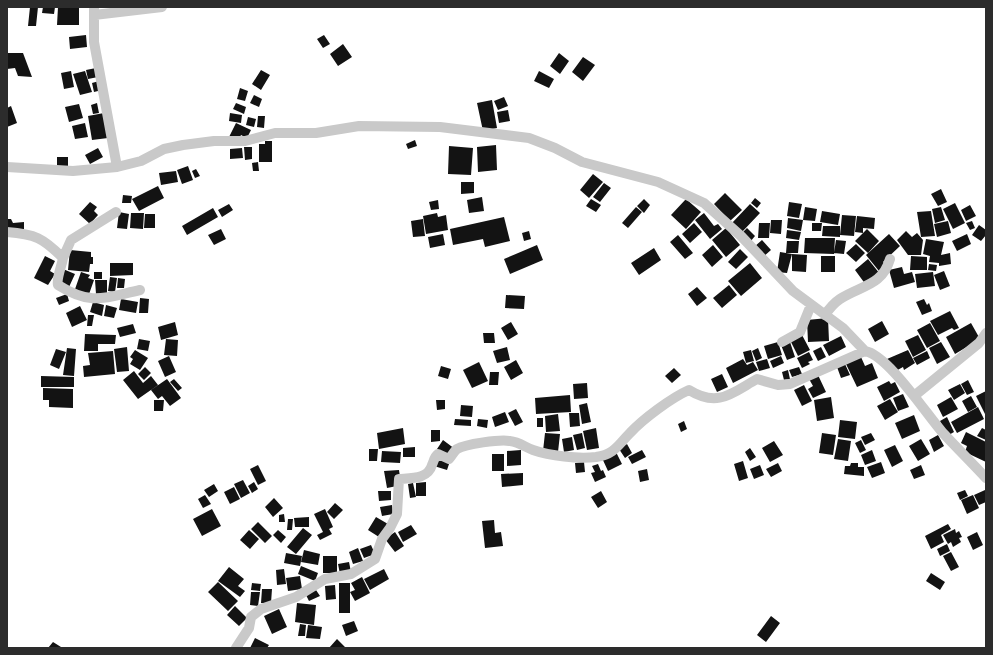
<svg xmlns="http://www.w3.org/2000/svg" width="993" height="655" viewBox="0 0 993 655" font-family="Montserrat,sans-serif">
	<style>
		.building { fill: #131313 }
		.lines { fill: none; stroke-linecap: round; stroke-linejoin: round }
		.street { stroke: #c9c9c9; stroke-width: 10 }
	</style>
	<rect width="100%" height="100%" fill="#fff"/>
	<!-- building -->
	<path class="building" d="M30,7h8l-2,19h-8z
		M43,7h12l-1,7 -12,-1z
		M58,7h21v18h-22z
		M86,35l1,12 -17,2 -1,-12z
		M324,35l6,9 -7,4 -6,-9z
		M343,44l9,13 -14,9 -8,-12z
		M7,53h16l9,24 -14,-1 -3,-8 -8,1z
		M559,53l10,8 -9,13 -10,-8z
		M583,57l12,8 -12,16 -11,-9z
		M96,68l2,9 -10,2 -2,-9z
		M261,70l9,5 -9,15 -9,-6z
		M71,71l3,16 -10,2 -3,-16z
		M85,71l7,21 -12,3 -7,-21z
		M539,71l15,8 -5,9 -15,-7z
		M99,81l3,9 -8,2 -2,-9z
		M240,88l8,3 -3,10 -8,-2z
		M254,95l8,4 -3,8 -9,-4z
		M504,97l4,9 -10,4 -4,-9z
		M492,100l5,28 -14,3 -6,-28z
		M97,103l2,10 -6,1 -2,-9z
		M236,103l10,4 -2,7 -11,-5z
		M79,104l4,14 -14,4 -4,-15z
		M11,106l6,17 -10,4v-19z
		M508,110l2,11 -11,2 -2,-11z
		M104,113l4,25 -16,2 -4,-24z
		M230,113l12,2 -1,8 -12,-2z
		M258,116h7l-1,12 -7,-1z
		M248,117l8,2 -2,8 -8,-2z
		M85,123l3,14 -13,2 -3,-13z
		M236,123l15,7 -4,8 -6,-3 -3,6 -9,-4z
		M415,140l2,6 -9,3 -2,-5z
		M265,141h7v21h-13v-18h6z
		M496,145l1,25 -19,2 -1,-25z
		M449,146l24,2 -2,27 -23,-1z
		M244,147h8v12l-7,1z
		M98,148l5,9 -13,7 -5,-9z
		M242,148l1,10 -13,1v-10z
		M57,157h11v11h-11z
		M258,162l1,9h-6l-1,-8z
		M188,166l5,14 -11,4 -5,-14z
		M196,169l4,7 -5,2 -3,-7z
		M176,171l2,11 -17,3 -2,-12z
		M593,174l10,8 -14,16 -9,-8z
		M461,182h13v11l-13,1z
		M604,183l7,5 -11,14 -7,-5z
		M158,186l6,12 -25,13 -7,-12z
		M941,189l6,13 -9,4 -7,-12z
		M725,193l17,17 -12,11 -16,-17z
		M123,195l9,1 -1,7h-9z
		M482,197l2,14 -15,2 -2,-13z
		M755,198l6,5 -4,5 -6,-5z
		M591,199l10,6 -5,7 -10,-6z
		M644,199l6,6 -6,8 -7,-7z
		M686,199l15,13 -15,17 -15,-14z
		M438,200l1,9 -8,1 -2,-8z
		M90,202l7,5 -3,4 4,4 -8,9 -11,-10z
		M789,202l13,2 -3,14 -12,-2z
		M955,203l10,20 -12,6 -10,-20z
		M229,204l4,6 -11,7 -4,-7z
		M750,204l10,9 -18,19 -10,-9z
		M970,205l6,11 -10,5 -5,-11z
		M636,207l6,5 -14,16 -6,-5z
		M805,207l12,2 -2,12 -12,-1z
		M941,207l4,13 -10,3 -3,-14z
		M213,208l5,9 -31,18 -5,-9z
		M822,211l18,3 -2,11 -18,-3z
		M931,211l4,25 -14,1 -4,-25z
		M119,212l10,2 -2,15 -10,-1z
		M131,213h13l-1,16 -13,-1z
		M437,213l1,4 8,-2 2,15 -22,4 -3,-18z
		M704,213l10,13 4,-2 4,5 -12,10 -15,-19z
		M145,214h10v14h-11z
		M842,215l14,1 -2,20 -14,-1z
		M857,216l18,2 -1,11 -11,-1v5l-8,-1z
		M504,217l6,24 -25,6 -2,-8 -30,6 -3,-16z
		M788,218l15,2 -2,11 -14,-3z
		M7,219h4l2,4 11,-1v9h-17z
		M423,219l2,17 -12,1 -2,-16z
		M771,220h11l-1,14 -11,-1z
		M948,221l3,12 -14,4 -3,-13z
		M972,221l3,7 -5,2 -4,-7z
		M694,223l8,9 -12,11 -8,-9z
		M759,223h11l-1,15h-11z
		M812,223h10l-1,8h-9z
		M979,225l7,5v5l-5,6 -9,-6z
		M823,226h17v11l-18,-1z
		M726,228l14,17 -14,12 -14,-17z
		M747,228l8,8 -5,6 -9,-8z
		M221,229l5,10 -12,6 -6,-10z
		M867,229l12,12 -11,12 -13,-12z
		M787,230l14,2 -2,8 -13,-2z
		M529,231l2,8 -7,2 -2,-8z
		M906,231l6,6 5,-4 6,7 -2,15h-13l-11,-15z
		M443,234l2,11 -15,3 -2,-11z
		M889,234l11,12 -17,16 3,3 -7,6 -13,-16z
		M967,234l4,10 -14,7 -5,-10z
		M678,235l15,18 -8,6 -15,-17z
		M805,238h30l-1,16 -30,-1z
		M926,239l18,3 -3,13 9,-2 1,11 -12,2v-3l-10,-1 1,-6 -7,-2z
		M762,240l9,10 -8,7 -9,-10z
		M836,240l10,1 -2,13 -10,-1z
		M787,241h12l-1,12h-12z
		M856,244l9,9 -9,9 -10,-9z
		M537,245l6,15 -33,14 -6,-15z
		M713,245l10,12 -11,10 -10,-12z
		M654,248l7,12 -22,15 -8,-12z
		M740,249l8,8 -12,12 -8,-7z
		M70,250l21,2v5h2v7h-3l-1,8 -21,-2z
		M780,252l12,2 -5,19 -10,-1z
		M792,254l15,1 -1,17 -14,-1z
		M45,256l10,5 -5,10 5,3 -7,11 -14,-7z
		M821,256h14v16h-14z
		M911,256l16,1v13h-17z
		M868,259l12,15 -14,11 -11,-15z
		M110,263h23v12l-23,1z
		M750,263l12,15 -21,18 -13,-15z
		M929,264l8,1 -1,6 -8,-1z
		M902,267l2,7 8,-2 3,10 -21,6 -5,-18z
		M63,269l12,5 -6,13 -11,-4z
		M944,271l6,15 -10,4 -6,-15z
		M81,272l9,3 -2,3 6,2 -6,17 -14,-5z
		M94,272h8v7h-8z
		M933,272l2,14 -18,2 -2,-14z
		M110,277l7,1 -2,14 -7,-1z
		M118,278l7,1 -1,9h-7z
		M95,280h12v14h-11z
		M729,285l8,10 -15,13 -9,-10z
		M697,287l10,11 -10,8 -9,-12z
		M67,294l2,7 -10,4 -3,-7z
		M506,295l19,1 -1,13 -19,-1z
		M140,298l9,1 -1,14h-9z
		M121,299l17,3 -2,11 -17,-3z
		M924,299l3,6 2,-2 3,8 -10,4 -6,-13z
		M93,302l11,3 -2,11 -12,-4z
		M106,305l11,3 -3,10 -10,-2z
		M80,306l7,14 -15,7 -6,-14z
		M950,311l9,17 -5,2 -2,-2 -14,7 -8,-14z
		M88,315h6l-2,11h-5z
		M828,318l1,23 -21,1 -1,-22z
		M882,321l7,13 -14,8 -7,-13z
		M175,322l3,13 -17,5 -3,-13z
		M511,322l7,12 -10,6 -7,-12z
		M930,323l10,18 -13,7 -10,-18z
		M971,323l9,16 -25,15 -9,-17z
		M133,324l3,9 -16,4 -3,-9z
		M483,333h11l1,10h-11z
		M85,334l31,1 -1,9h-17v7h-14z
		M802,335l8,15 -12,6 -8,-16z
		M918,335l8,15 -13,7 -8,-16z
		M841,336l5,11 -17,9 -6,-11z
		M139,339l11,2 -2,10 -11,-2z
		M166,339l12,1 -1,16 -13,-1z
		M778,342l4,13 -14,4 -4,-13z
		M790,342l5,15 -8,3 -6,-15z
		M941,342l9,15 -13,7 -8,-16z
		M127,347l2,24 -12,1 -3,-23z
		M507,347l3,13 -13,3 -4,-12z
		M821,347l5,10 -8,4 -5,-10z
		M67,348l9,1 -2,27 -11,-1z
		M758,348l4,10 -6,3 -4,-10z
		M56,349l10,3 -7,17 -9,-4z
		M135,350l13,8 -8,12 -10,-6 3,-5 -3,-2z
		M751,350l3,11 -8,2 -3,-11z
		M908,350l7,13 -11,7 -1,-3 -9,5 -7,-13z
		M113,351l2,23 -31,3 -1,-11 7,-1 -2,-12z
		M927,351l3,7 -13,7 -4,-7z
		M809,352l4,8 -5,2 2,2 -8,4 -5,-10z
		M169,356l7,16 -11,5 -7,-16z
		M781,356l3,7 -11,5 -3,-7z
		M861,357l4,9 7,-3 6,15 -21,9 -11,-23z
		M743,359l4,6 6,-3 5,8 -25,13 -7,-15z
		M767,359l3,9 -11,3 -3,-9z
		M516,360l7,13 -12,7 -7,-13z
		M479,362l9,19 -16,7 -9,-18z
		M845,364l5,11 -9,3 -4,-11z
		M441,366l10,3 -3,10 -10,-3z
		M145,367l6,6 -7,7 -6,-6z
		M799,367l3,7 -10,3 -3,-7z
		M674,368l7,7 -9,8 -7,-7z
		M788,370l2,9 -6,1 -2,-8z
		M134,371l9,12 8,-7 7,9 -20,14 -15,-19z
		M490,372h9l-1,13h-9z
		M722,374l6,13 -11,5 -6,-13z
		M818,375l8,17 -13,6 -5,-9 5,-3 -4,-7z
		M41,376l33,1v10h-33z
		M167,379l14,19 -11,8 -8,-10 -4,3 -7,-9z
		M174,379l8,9 -4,3 -8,-9z
		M968,380l6,12 -7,3 -6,-11z
		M889,381l2,3 4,-2 5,10 -16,9 -7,-14z
		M587,383l1,15 -14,1 -1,-15z
		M960,384l5,9 -11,7 -6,-10z
		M804,385l8,16 -10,5 -8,-16z
		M43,388l30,1v19l-24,-1v-7h-6z
		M986,391v25l-10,-20z
		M903,394l6,13 -11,4 -5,-13z
		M570,395l1,17 -35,2 -1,-16z
		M971,396l6,11 -9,5 -6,-11z
		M831,397l3,21 -17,3 -3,-21z
		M951,397l7,12 -15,8 -6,-12z
		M890,399l8,13 -13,8 -8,-14z
		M154,400h10l-1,11h-9z
		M436,400h9v9l-8,1z
		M587,403l4,19 -9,2 -3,-19z
		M461,405l12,1 -1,11 -12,-1z
		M978,407l6,12 -27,14 -6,-11z
		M516,409l7,13 -8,4 -7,-13z
		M505,412l4,10 -14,5 -3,-10z
		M569,413h10l1,13 -10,1z
		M558,414l2,17 -14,1 -1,-16z
		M914,415l6,16 -18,8 -7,-16z
		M947,417l7,15 -7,4 -7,-15z
		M537,418h6v9h-6z
		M455,419l16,1v6l-17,-1z
		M478,419l10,1 -1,8 -10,-2z
		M840,420l17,2 -2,17 -17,-2z
		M684,421l3,8 -6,3 -3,-8z
		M403,428l2,16 -26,5 -2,-16z
		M596,428l3,20 -12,2 -4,-19z
		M982,428l4,2v10l-9,-4z
		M431,430h9v11l-9,1z
		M966,432l20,10v20l-21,-10 2,-6 -6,-3z
		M545,433l15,1 -2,18 -15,-1z
		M582,433l3,15 -8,2 -4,-15z
		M822,433l14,2 -3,20 -14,-2z
		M871,433l4,7 -10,5 -4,-8z
		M938,435l6,11 -10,6 -5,-12z
		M572,437l2,13 -10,2 -2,-13z
		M838,439l13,2 -3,20 -14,-2z
		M921,439l9,15 -12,7 -9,-15z
		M443,440l12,9 -6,9 -12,-9z
		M861,440l5,10 -6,3 -5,-10z
		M774,441l9,14 -13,7 -8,-14z
		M627,444l5,9 -7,5 -6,-9z
		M895,445l8,16 -11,6 -8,-17z
		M415,447v10h-12v-9z
		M750,448l6,9 -6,4 -5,-9z
		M369,449h9l-1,12h-8z
		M521,450v15l-14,1v-15z
		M642,450l4,7 -14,7 -4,-7z
		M872,450l4,11 -11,4 -4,-10z
		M382,451l19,1 -1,11 -19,-1z
		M616,452l6,12 -14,7 -6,-13z
		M492,454h12v17h-12z
		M437,457l13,4 -3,9 -13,-4z
		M743,461l5,17 -9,3 -5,-17z
		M584,462l1,10 -9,1 -1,-10z
		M881,462l4,11 -13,5 -5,-11z
		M778,463l4,8 -11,6 -5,-8z
		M851,463h7v4h6v9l-20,-2 1,-8h5z
		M598,464l3,7 2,-1 3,7 -11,5 -4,-9 4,-1 -3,-6z
		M258,465l8,16 -8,4 -8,-16z
		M760,465l4,10 -10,4 -4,-10z
		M921,465l4,10 -11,4 -4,-9z
		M647,469l2,11 -9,2 -2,-11z
		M399,470l1,7 -3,9 -10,2 -3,-17z
		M523,473v12l-21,2 -1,-13z
		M243,480l7,13 -9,5 -7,-14z
		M254,482l4,7 -6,4 -4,-7z
		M426,482v14h-10v-13z
		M413,483l3,14 -6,1 -2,-14z
		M214,484l4,7 -9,6 -5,-7z
		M234,487l6,12 -10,5 -6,-12z
		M965,490l3,6 -8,4 -3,-7z
		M985,490l1,12 -7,3 -5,-10z
		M378,491h13v9l-12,1z
		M601,491l6,11 -9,6 -7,-11z
		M205,495l6,9 -8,4 -5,-9z
		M973,495l6,13 -12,6 -6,-14z
		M274,498l9,10 -10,9 -8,-10z
		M335,503l8,7 -9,9 -7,-7z
		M392,505l1,9 -11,2 -2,-9z
		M212,509l9,17 -19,10 -9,-17z
		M325,509l8,18 -4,2 3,5 -12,6 -3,-5 6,-3 -9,-18z
		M284,514l1,8h-6v-7z
		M309,517v10h-14l-1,-9z
		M376,517l12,7 -9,13 -11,-7z
		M288,519h5l-1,11h-5z
		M494,520l1,13 6,-1 2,14 -18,2 -3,-27z
		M258,522l14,14 -7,7 -14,-14z
		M948,524l3,5 -10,6 3,7 -13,7 -6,-13z
		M411,525l6,9 -14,8 -5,-10z
		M303,528l9,7 -16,19 -9,-7z
		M955,529l1,4 3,-2 3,6 -3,1 2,4 -8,5 -2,-5 -3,2 -5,-9z
		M249,530l10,9 -9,10 -10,-9z
		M278,530l8,7 -5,6 -8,-8z
		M395,532l9,14 -9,6 -10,-13z
		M977,532l6,13 -10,5 -6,-13z
		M947,544l3,7 -10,5 -3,-7z
		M371,545l4,9 -11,4 -4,-9z
		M358,548l5,13 -10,3 -4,-12z
		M304,550l16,4 -2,11 -17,-3z
		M951,552l8,15 -8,4 -8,-15z
		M286,553l16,3 -2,10 -16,-3z
		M323,556h14v17h-14z
		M349,562l2,10 -11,2 -2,-10z
		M301,566l17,7 -3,8 -17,-7z
		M229,567l15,12 -6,7 7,5 -5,6 -22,-16z
		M284,569l2,15 -9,1 -1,-15z
		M384,569l5,10 -19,11 -6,-11z
		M931,573l14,9 -5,8 -14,-9z
		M300,576l2,13 -14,2 -2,-13z
		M362,577l8,16 -15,8 -5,-9 5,-2 -4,-7z
		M218,582l20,19 -10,10 -20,-19z
		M252,583l9,1 -1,7 -9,-1z
		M339,583h11v30h-11z
		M335,585l1,14 -10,1 -1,-14z
		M262,589h10l-1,14h-10z
		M316,590l4,6 -11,5 -3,-6z
		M251,592h9l-2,14 -8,-1z
		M297,603l19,2 -2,20 -19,-3z
		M235,606l12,12 -8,8 -12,-11z
		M279,609l8,18 -15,7 -8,-18z
		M771,616l9,7 -14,19 -9,-7z
		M354,621l4,10 -12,5 -4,-11z
		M300,624l6,1 -1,11h-7z
		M308,625l14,2 -2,12 -14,-1z
		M255,638l14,7 -2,3h-17z
		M337,639l9,9h-17z
		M53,642l8,5 -1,1h-12z"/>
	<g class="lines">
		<!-- street -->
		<path class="street" d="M94,7v35l23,125
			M94,15l68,-8
			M7,167l66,4 44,-4 24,-6 23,-12 19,-4 31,-4h31l30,-8h41l43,-7 81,1 89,11 26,10 27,14 76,20 46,21 37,33 52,55 50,37 22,23c23,4 62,64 78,82 14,15 29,30 43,45
			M7,232c28,2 36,6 56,26 -1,7 -7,21 -5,27 33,21 46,13 82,5
			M63,258l8,-18 45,-28
			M825,315c4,-6 9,-12 15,-16 22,-14 42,-13 50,-40
			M782,342l18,-10 11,-27
			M914,396l65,-53 7,-10
			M236,648l13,-20 2,-11 10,-8 35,-12 29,-18 26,-5 24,-15 7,-20 8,-11 7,-14 2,-35c13,-1 29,0 33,-14 2,-4 2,-8 6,-11l11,5c3,-3 5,-8 8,-10 8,-5 44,-10 53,-8 9,1 15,6 23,9 17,6 45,9 63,7 19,-3 22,-12 34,-24 13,-14 41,-35 59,-43 29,18 43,3 68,-11l21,6 12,-1 75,-33"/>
	</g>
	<!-- border -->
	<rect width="993" height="655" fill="none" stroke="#2c2c2c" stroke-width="16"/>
</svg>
